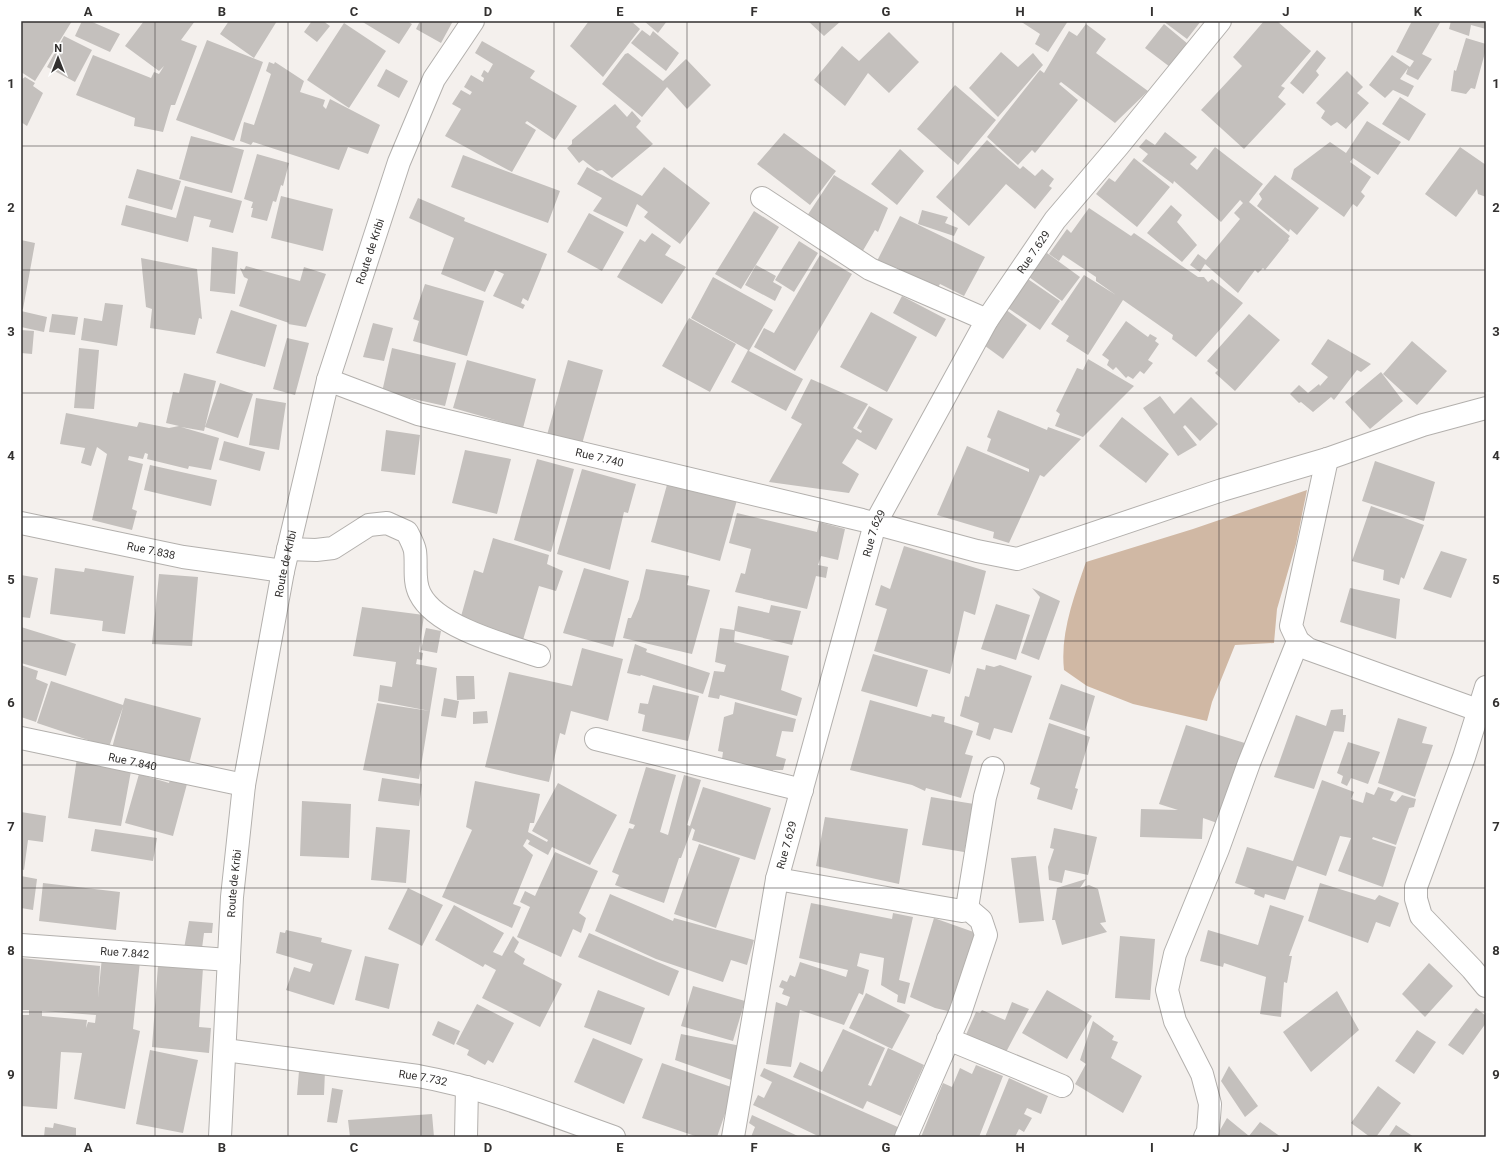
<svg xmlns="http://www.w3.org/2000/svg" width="1507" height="1158" viewBox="0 0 1507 1158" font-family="Roboto,sans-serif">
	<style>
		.green { fill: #d0b8a4 }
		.building { fill: #c4c0bd; fill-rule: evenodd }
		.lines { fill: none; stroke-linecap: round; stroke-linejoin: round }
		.minor-casing { stroke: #b3b0ad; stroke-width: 24 }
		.primary-casing { stroke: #b3b0ad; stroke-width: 24 }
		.minor { stroke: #fff; stroke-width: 22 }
		.primary { stroke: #fff; stroke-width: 22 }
		.grid { fill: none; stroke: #333130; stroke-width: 1; stroke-opacity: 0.55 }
		.labels { text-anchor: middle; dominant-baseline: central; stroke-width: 4; stroke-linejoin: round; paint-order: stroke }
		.street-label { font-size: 11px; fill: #333130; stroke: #fff }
		.neatline { fill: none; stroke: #333130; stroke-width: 1.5 }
		.grid-label { font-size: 13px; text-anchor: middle; font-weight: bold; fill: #333130 }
	</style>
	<rect width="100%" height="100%" fill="#f4f0ed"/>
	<!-- green -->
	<path class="green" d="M1307,490l-11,54 -19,65 -3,34 -39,2 -23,57 -5,19 -74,-17 -46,-18 -23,-16c-4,-37 10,-73 22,-108l107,-33z"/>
	<!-- building -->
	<path class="building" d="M21,21h51l-37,60 -14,-9z
		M82,21h8l30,13 -10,18 -35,-16z
		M144,21h51l-14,19 16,6 -22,59h-4l-8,27 -29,-6 1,-8 -59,-23 17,-40 58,23 3,-6 5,2 5,-8 -5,5 -34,-25z
		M229,21l6,1 42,-1 -23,37 -34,-24z
		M312,21h11l7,5 -13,16 -13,-10z
		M361,21h46l5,3 -13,20z
		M420,21h33l-12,22 -25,-14z
		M589,21h42l9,8 -37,48 -33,-31z
		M644,21h23l-9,12z
		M808,21h33l-17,15z
		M1020,21h48l-20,31 -13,-8 5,-10z
		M1163,21h38l-14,18z
		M1264,21h13l34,30 -30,35 4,2 -7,9 8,7 -42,45 -43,-39 41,-44 -9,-9z
		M1412,21h29l-19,33 10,5 -14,21 -12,-6 2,-6 -8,11 14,7 -6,11 -15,-7 -8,8 -16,-13 23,-30 18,12 4,-6 -18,-9z
		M1451,21h35v8l-15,-4 -2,11 -20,-7z
		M344,23l42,28 -37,57 -42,-28z
		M1086,24l20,15 -10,14 52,38 -33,32 -54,-41 -2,2 19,16 -43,53 -3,-3 -14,15 -31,-28 53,-67 4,3 25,-42 8,5z
		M1164,24l24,20 -18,23 -25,-19z
		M642,30l8,6 3,-5 26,22 -13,18 -35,-28z
		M889,32l30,30 -30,31 -21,-20 -23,33 -31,-26 28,-34 17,15z
		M64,36l28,14 -17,32 -28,-15z
		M1466,38l20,6v5l-11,40 -4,-1 -5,6 -15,-3 3,-21 2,1z
		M207,40l56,22 -29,79 -58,-21z
		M482,41l53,30 -5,7 47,28 -22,34 -28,-19 -2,2 11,7 -24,42 -67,-36 16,-27 -9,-5 9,-14 9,5 2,-3 -8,-5 7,-12 12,7 1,-4 -3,-2 3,-6 4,3 5,-9 -18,-11z
		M1317,50l9,8 -10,13 3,4 -16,19 -13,-11z
		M1001,52l17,15 15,-14 10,12 -45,52 -29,-29z
		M628,53l35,28 23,-22 25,26 -24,24 -20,-22 -25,30 -40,-33 23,-30z
		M269,62l5,2 1,-2 29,19 -4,11 25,8 -2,6 3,3 4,-10 50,26 -12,29 -20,-7 -9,23 -86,-28 -2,3 -11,-4 4,-19 10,3 17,-51 -5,-3z
		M386,69l22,12 -9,17 -22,-12z
		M1347,71l16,16 -6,6 12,10 -23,26 -9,-7 -6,4 -10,-8 4,-7 -9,-8z
		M25,77l10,6 -2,3 10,7 -16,33 -6,-4v-42z
		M955,85l41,35 -38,45 -41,-36z
		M1400,97l26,17 -17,27 -27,-17z
		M615,104l12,13 5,-6 9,10 -5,6 17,17 -41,34 -10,-8 -5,1 -14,-11 -4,3 -12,-15 5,-4v-4z
		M1367,121l34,21 -23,33 -25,-17 -3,4 21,15 -10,15 4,4 -8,11 -4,-3 -9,13 -53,-38 3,-10 36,-27 16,11z
		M1165,132l32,25 -7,7 7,6 18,-23 48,37 -14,18 41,34 -2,3 1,1 -24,30 -2,-2 -5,5 -3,-3 -17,23 -33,-29 -5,8 -10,-7 8,-11 8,6 34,-41 -6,-6 9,-10 -3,-3 -19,22 -47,-41 -1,3 -31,-23 6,-7 -9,-7 7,-8 9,6z
		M784,133l52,38 -26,34 -53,-41z
		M191,136l53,14 -12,43 -53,-14z
		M987,140l33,29 3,-3 12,10 7,-7 12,10 -5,7 3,2 -17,21 -29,-25 -37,42 -33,-29z
		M1460,147l26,18v32l-8,-3 -1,-5 -21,28 -31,-23z
		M900,149l24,22 -27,34 -26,-21z
		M257,154l32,9 -6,23 -2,-1 -5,17 -3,-1 -6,20 -16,-4 2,-9h-2l2,-6 -9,-3z
		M463,155l97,36 -12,32 -97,-36z
		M1134,158l36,29 -33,40 -41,-33 13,-16 6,4z
		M587,167l55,29 22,-29 46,36 -30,41 -36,-27 4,-5 -11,-8 -10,23 -34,-16 9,-13 -25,-14z
		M137,169l44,12 -9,29 -44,-12z
		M834,175l54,33 -10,24 -3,-2 -14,24 -56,-35z
		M1275,175l44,33 -22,27 -7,-6 -1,3 -32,-26 5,-7 -3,-5z
		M185,186l57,15 -9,32 -24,-6 2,-7 -17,-4 -6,26 -67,-17 5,-20 50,13z
		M281,196l52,13 -10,42 -52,-13z
		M418,198l47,20 -1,3 83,33 -19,47 -5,-3 -2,5 4,2 -2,4 -30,-13 11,-22 -9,-4 -10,22 -44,-18 13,-36 -45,-20z
		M1171,205l11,10 -5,7 20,23 -15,17 -35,-29z
		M1089,208l42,28 3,-3 64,44h6l4,5 4,-3 31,24 -47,54 -24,-18 1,-4 -50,-35 -35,55 -22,-14 3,-5 -18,-12 33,-49 32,20 -20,-14v-4l-33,-22 -4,6 -10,-7 18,-25 4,4z
		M922,210l26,7 -3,6 13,5 -4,8 -36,-12z
		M754,211l25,16 -38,62 -26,-15z
		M589,213l35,19 -22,39 -35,-19z
		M900,216l85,41 -21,39 -24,-12 -3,5 -42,-22 -1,3 -17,-9z
		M652,233l19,13 -6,9 21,12 -24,37 -45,-27 23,-38 5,3z
		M21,240l14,3 -12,66h-2z
		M799,241l19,12 -24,39 -19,-12z
		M212,247l26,5 -3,42 -25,-3z
		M1047,253l33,24 -18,24 -33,-24z
		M820,255l32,19 -57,97 -41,-24 10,-19 10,5z
		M141,258l56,11 5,50 -3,-1 -4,17 -45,-7 2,-19 -6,-2z
		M756,265l20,11 -3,6 9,5 -7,14 -30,-16z
		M246,266l54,15 4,-14 22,7 -20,53 -18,-3 1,-1 -50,-17 9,-27 -4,-2 -4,-9 4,2z
		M713,277l60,33 -24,41 54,28 -17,32 -55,-29 17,-32 -57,-32z
		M1025,277l35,24 -20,29 -35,-24z
		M425,284l59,17 -17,55 -54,-15 6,-20 -6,-2z
		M902,296l44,23 -10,18 -43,-24z
		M105,303l18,2 -6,41 -36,-6 3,-22 18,3z
		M1005,309l22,16 -24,34 -22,-16z
		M231,310l46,15 -12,42 -49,-14z
		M21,311l26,6 -3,15 -23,-5z
		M871,312l46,25 -30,55 -47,-25z
		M52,314l26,3 -3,18 -26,-3z
		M1249,314l31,26 -45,51 -20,-18 3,-3 -11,-9z
		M689,318l47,26 -26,48 -48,-26z
		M1126,321l22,16 2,-3 7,4 -2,3 4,3 -11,16 5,3 -9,11 -4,-3 -7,8 -5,-3 -2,2 -10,-11 -3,3 -6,-5 2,-5 -7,-5z
		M373,323l20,5 -9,33 -21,-4z
		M21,330l13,1 -2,23 -11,-1z
		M287,338l22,5 -14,52 -22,-6z
		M1328,339l43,25 -10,8 -4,-2 -23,30 -3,-3 -18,15 -12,-10 -2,1 -9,-9 9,-9 9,8 11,-9 1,2 8,-9 -17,-13z
		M1412,341l35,30 -30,34 -34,-31z
		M79,348l20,2 -5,59 -20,-1z
		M392,348l64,15 -11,43 -63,-14z
		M1088,359l46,27 -51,51 -28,-11 5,-12 -4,-3 21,-43 6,2z
		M467,360l69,19 -13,49 -70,-20z
		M568,360l35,10 -21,74 -35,-9z
		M1381,372l22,29 -33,28 -25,-27z
		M184,373l32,8 -12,50 -23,-4 38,11 -8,32 -22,-4 -1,3 -41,-10 1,-5 -3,-1 -2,6 -14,-3 -1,4 15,4 -11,45 5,2 -5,19 -40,-10 15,-66 -10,-7 -6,19 -10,-3 4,-15 -25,-4 6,-31 71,14 2,-5 30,6 10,-2 -13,-3 7,-31 6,1z
		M811,379l57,25 -15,24 8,5 1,-2 -5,-3 12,-22 24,13 -17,31 -19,-11 -15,24 17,11 -10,19 -80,-11 33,-58 -11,-6z
		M220,383l33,11 -15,44 -33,-11z
		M1160,396l14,18 17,-17 27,27 -18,17 -15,-16 -2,2 14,18 -19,11 -35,-48z
		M256,398l30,5 -7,47 -30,-5z
		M998,410l49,20 1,-3 33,12 -37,38 -4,-2 -31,68 -16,-5 1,-6 -57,-17 30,-69 62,26v-3l-42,-18 4,-12 -4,-2z
		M1122,417l47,37 -23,29 -47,-37z
		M386,430l34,5 -5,40 -34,-4z
		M224,441l41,11 -5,19 -41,-11z
		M465,450l46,9 -14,55 -45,-11z
		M537,459l37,10 -23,83 -37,-12z
		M1375,461l60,21 -11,39 -62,-20z
		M150,465l67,15 -6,26 -67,-16z
		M582,469l54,15 -8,29 -4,-1 -14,58 -53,-16z
		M670,474l69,19 -19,68 -69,-19z
		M1371,506l53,19 -20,54 -3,-2 -2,8 -16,-5 1,-10 -32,-9z
		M737,513l80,19 2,-10 26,7 -7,31 -17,-4 -3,9 10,2 -2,11 -10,-2 -9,33 -72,-17 6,-19 4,1 6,-25 -22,-6z
		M493,538l56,17 -2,9 16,7 -7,20 -17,-5 -16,54 -63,-20 14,-50 9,3z
		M904,546l82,25 -11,44 -11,-4 -14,63 -76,-23 13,-42 -12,-4 6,-20 9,4z
		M1441,551l26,8 -16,39 -28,-9z
		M55,568l29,4 1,-4 49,8 -9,58 -23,-3 1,-10 -53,-7z
		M584,568l45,13 -16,66 -50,-14z
		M646,569l43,7 -2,9 23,5 -18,64 -69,-16 5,-20h3l8,-19z
		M159,574l39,3 -6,69 -40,-2z
		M21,575l17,3 -8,40 -9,-1z
		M1032,588l28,13 -21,59 -18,-7 19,-56z
		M1350,588l50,11 -4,40 -56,-17z
		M996,604l34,11 -14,45 -35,-11z
		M771,605l30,6 -9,34 -57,-14 -1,11 55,14 -8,34 21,8 -5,18 -77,-21 -1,4 -11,-2 6,-26 10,1 2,-7 -11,-3 5,-34 14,2 4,-24 31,7z
		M362,607l62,8 -5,37 4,1 -1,7 -5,-1 -1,5 21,4 -7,43 -52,-10 2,-16 12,2 4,-25 -43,-6z
		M21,627l55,17 -10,32 -45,-13z
		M426,628l15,3 -4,22 -16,-3z
		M635,644l12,5 -1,3 64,21 -7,21 -62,-19 -1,1 -13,-3z
		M582,648l41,11 -15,62 -37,-10 -6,24 -5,-2 -11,49 -64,-15 24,-95 63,14z
		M873,654l55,16 -11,37 -56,-16z
		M21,665l17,6 -2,8 12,5 -12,38 -15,-5z
		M986,665l8,2 6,-2 32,11 -20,57 -18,-5 -4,12 -14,-5 3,-12 -19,-7 5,-20 4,1 8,-29 8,2z
		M456,676h18l1,23 -18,1z
		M51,681l72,24 2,-7 76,20 -13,50 -76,-20 11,-41 -14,40 -72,-24z
		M1061,684l34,12 -10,35 -36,-12z
		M653,685l46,11 -11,45 -46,-10 3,-16 -7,-2 2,-10 8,1z
		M444,698l15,3 -3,17 -15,-2z
		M870,700l61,17 1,-3 13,3 -1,5 29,9 -8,23 8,2 -12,42 -35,-10 -1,3 -13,-6 -62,-15z
		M735,702l61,17 -3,13 -11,-1 -6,25 10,3 -3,11h-10l-2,7 -50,-11 2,-14 -5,-1 6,-34 9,-3z
		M377,703l53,8 -11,68 -56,-9z
		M1343,709v6h3l-2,17 -10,-1 -20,58 -40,-12 22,-62 30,11 5,-16z
		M487,711l1,12 -15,1v-12z
		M1398,718l29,9 -5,16 11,2 -18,52 -37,-14z
		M1049,723l41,14 -15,51 3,1 -6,21 -35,-11 3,-11 -10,-4z
		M1186,725l62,19 -28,80 -17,-6 -1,21 -62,-2 1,-28 37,1 -19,-6z
		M1348,742l32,10 -12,32 -17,-6 -4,8 -6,-3 2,-7 -6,-3z
		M77,758l54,13 -10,55 -53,-8z
		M646,767l30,8 -16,57 8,3 16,-60 17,5 -14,45 3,1 13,-39 68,21 -16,52 -63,-20 3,-10 -3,-2 -11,30h-2l-15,45 -49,-18 4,-10 -7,-3 17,-44 4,1 2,-4 -6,-2z
		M139,774l30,9 1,-3 17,4 -14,52 -48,-13z
		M382,778l40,6 -3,22 -41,-5z
		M1322,780l32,12 -3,7 12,4 3,-11 8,3 4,-8 16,5 -4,8 6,2 6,-7 14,4 -2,8 -5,1 -13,37 -23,-8 -1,2 24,8 -13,40 -45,-16 13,-33 -11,-2 -14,40 -29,-10 -12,34 -20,-6 -1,4 -10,-4 1,-4 -20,-7 12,-36 46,14z
		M475,781l65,13 -6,29h-4l-2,9 19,10 1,-2 -16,-9 26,-48 59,32 -27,50 -38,-18 -4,8 -20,-11 2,-3 -3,-2 -4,7 10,9 -20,49 8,3 -9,21 -70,-31 30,-67 -6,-3z
		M931,797l43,7 -10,48 -42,-7z
		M302,801l49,3 -2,54 -49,-2z
		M21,812l25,4 -3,26 -15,-2 -4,30 -3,-1z
		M825,817l83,12 -9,55 -83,-18z
		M376,827l34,3 -4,53 -35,-3z
		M1054,828l43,9 -9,38 -23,-5 -3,13 -13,-3 -1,-13 6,-18 -4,-1z
		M95,829l62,9 -4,23 -62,-10z
		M699,844l41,14 -24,70 -42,-14z
		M555,852l43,19 -19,42 7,5 -5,15 -8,-4 -12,28 -44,-20 13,-30 -10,-5 5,-11 10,5z
		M1036,856l8,65 -25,2 -8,-65z
		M21,876l16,3 -4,31 -12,-2z
		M1086,879l-6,9 9,-3 9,4 8,33 -6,1 7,9 -45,13 -7,-25h-3l5,-32z
		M43,883l77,9 -4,38 -77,-9z
		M1320,883l55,17 4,-5 20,8 -9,24 -14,-5 -8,21 -60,-22z
		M408,888l35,17 -21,41 -34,-17z
		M610,894l63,27 1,-3 80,22 -7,25 -16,-5 -8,22 -67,-23 -61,-28z
		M811,903l81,16 1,-6 20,4 -14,63 11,3 -5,21 -8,-2 1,-7 -17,-10 3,-27 -24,-5 -3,13 12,4 -6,25 -4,-2 -15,32 -44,-15 -9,57 -25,-3 10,-62 11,4 3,-9 -8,-3 2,-5 -5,-2 3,-7 5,2 3,-7 5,2 5,-15 46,15 2,-7 -49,-12z
		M454,905l50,28 -11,19 9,4 11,-20 6,6 -5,10 11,7 -2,5 39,20 -22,43 -58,-29 14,-28 -11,-6 -2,3 -48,-27z
		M1270,905l34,11 -15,40h3l-5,27 -3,-1 -3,35 -21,-3 6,-37 -42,-14 -1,4 -23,-6 8,-31 50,15z
		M934,918l48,17 -26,78 -21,-5 -25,-11z
		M189,921l24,2 -1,10h-8l-3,23 -18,-2z
		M286,930l36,8 -1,4 31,8 -18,55 -48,-15 8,-23 16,5 3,-8 -37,-11 4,-21 5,1z
		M589,933l90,38 -10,25 -91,-39z
		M1120,936l35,3 -5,61 -35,-2z
		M365,956l34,8 -10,45 -34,-9z
		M102,957l38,4 -7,68 7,2 -15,78 -51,-10 8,-46 -21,-1 -4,57 -36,-3v-91h8v-5h-8v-52l79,8 -2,32zM42,1011l54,4 -1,8 -7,-1 -2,6 1,-8 -45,-4z
		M1429,963l24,23 -28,31 -23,-23z
		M158,965l45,3 -4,59 12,1 -2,25 -57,-6z
		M693,986l52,15 -12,40 -52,-15z
		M598,990l47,18 -14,37 -47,-18z
		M1047,990l45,26 -25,43 -45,-26z
		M1337,991l22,39 -48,42 -28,-40z
		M866,993l44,22 -18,34 -43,-21z
		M1012,1002l17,7 -24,45 -40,-17 11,-25 4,1 2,-3 23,10z
		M477,1004l37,19 -21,40 -5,-3 -3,5 -18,-10 2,-5 -13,-6z
		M1476,1008l10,8v7l-23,32 -15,-10z
		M438,1021l22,10 -6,14 -22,-10z
		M1093,1021l21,15 -2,4 6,2 -7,16 31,18 -19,37 -48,-29 11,-20 -6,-4z
		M843,1029l42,19 -17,37 3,1 17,-38 36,17 -23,51 -34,-15 -4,8 -70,-32 7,-15 22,10z
		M1417,1030l19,12 -22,32 -19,-13z
		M681,1034l60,12 -7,35 -59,-21z
		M593,1038l50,21 -19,45 -50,-22z
		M150,1050l48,10 -15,73 -47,-9z
		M662,1063l72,25 -17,49h-19l-56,-19z
		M976,1065l27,11 -24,61h-58l22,-54 9,4 8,-19 12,6z
		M1229,1066l29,40 -13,11 -24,-36z
		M764,1068l136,60 -4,9h-76l-67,-32 5,-10 6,3 8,-16 -12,-6z
		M299,1071h26l-1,24h-27z
		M1009,1078l39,18 -7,18 -14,-6 -3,6 8,4 -8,14 -5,-3 -4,8h-30z
		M1378,1086l23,17 -25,34h-6l-19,-14z
		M332,1088l11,2 -6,33 -10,-1z
		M432,1114l2,23h-84l-2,-17z
		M752,1115l48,22h-49l4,-10 -6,-4z
		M1227,1118l22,18 11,-14 21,15h-65z
		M54,1123l22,5v9h-32l1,-10 8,1z
		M1396,1125l18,12h-26z"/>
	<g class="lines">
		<!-- minor casing -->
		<g class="minor-casing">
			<g id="minor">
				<path d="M762,198l108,71 117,51"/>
				<path id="s1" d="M328,380l90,34 444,106 115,31 40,8 205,-69 105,-31 96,-34 63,-17"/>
				<path d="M1327,459l-36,167 7,15 10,8 178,64"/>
				<path id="s2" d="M21,523l162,34 100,14"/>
				<path d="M288,549l28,1 17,-2 36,-23 18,-2 20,9c3,6 7,13 8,19 2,14 -2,30 5,43 16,33 86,51 119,62"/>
				<path id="s3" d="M21,738l223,47"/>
				<path d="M596,739l206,51"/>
				<path d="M777,879l185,32 5,-3 18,-111 8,-29"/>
				<path id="s4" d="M21,945l208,15"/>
				<path d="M1486,986l-14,-17 -51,-53 -5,-17v-12l48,-130 22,-70"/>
				<path d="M948,1039l114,47"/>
				<path id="s5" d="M225,1050l193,26c67,12 131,38 196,61"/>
				<path d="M466,1137l1,-50"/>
				<path id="s6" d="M733,1137l44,-258 98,-355 112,-204 68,-100 64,-75 101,-124"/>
				<path d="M906,1137l54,-124 26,-78 -5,-15 -14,-12"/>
				<path d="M1205,1137l3,-6 2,-27 -8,-30 -27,-53 -8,-31 8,-36 43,-105 31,-86 49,-122"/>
			</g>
		</g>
		<!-- primary casing -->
		<g class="primary-casing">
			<g id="primary">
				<path id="s7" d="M220,1137l12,-240 12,-112 39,-214 45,-191 71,-218 35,-83 39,-58"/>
			</g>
		</g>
		<!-- minor -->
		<use href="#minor" class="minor"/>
		<!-- primary -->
		<use href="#primary" class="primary"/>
	</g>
	<!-- grid -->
	<path class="grid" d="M155,21v1116M288,21v1116M421,21v1116M554,21v1116M687,21v1116M820,21v1116M953,21v1116M1086,21v1116M1219,21v1116M1352,21v1116M21,146h1465M21,270h1465M21,393h1465M21,517h1465M21,641h1465M21,765h1465M21,888h1465M21,1012h1465"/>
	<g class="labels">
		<!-- street labels -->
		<g class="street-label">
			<text stroke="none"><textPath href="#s7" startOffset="902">Route de Kribi</textPath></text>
			<text stroke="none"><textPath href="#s6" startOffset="945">Rue 7.629</textPath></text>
			<text stroke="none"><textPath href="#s1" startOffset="283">Rue 7.740</textPath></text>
			<text stroke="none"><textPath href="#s6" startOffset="621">Rue 7.629</textPath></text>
			<text stroke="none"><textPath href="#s2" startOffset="133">Rue 7.838</textPath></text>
			<text stroke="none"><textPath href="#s7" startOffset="578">Route de Kribi</textPath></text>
			<text stroke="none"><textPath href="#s3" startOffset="114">Rue 7.840</textPath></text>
			<text stroke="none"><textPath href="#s6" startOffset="297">Rue 7.629</textPath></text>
			<text stroke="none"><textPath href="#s7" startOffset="254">Route de Kribi</textPath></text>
			<text stroke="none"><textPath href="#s4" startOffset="104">Rue 7.842</textPath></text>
			<text stroke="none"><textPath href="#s5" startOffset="200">Rue 7.732</textPath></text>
		</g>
	</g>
	<!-- border -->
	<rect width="1507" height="1158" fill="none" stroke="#ffffff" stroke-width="44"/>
	<!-- north arrow -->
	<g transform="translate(58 58)" stroke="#ffffff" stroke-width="3" paint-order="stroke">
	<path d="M0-3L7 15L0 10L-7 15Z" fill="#333130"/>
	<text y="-6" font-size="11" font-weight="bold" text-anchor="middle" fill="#333130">N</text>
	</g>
	<rect x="22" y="22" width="1463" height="1114" class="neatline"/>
	<g class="grid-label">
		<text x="88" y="16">A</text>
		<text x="222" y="16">B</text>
		<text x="354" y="16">C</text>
		<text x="488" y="16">D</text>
		<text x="620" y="16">E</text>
		<text x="754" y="16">F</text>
		<text x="886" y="16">G</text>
		<text x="1020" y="16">H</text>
		<text x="1152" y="16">I</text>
		<text x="1286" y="16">J</text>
		<text x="1418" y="16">K</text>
		<text x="11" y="88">1</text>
		<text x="1496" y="88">1</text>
		<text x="11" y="212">2</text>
		<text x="1496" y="212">2</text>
		<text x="11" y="336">3</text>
		<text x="1496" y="336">3</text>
		<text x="11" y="460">4</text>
		<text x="1496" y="460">4</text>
		<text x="11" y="584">5</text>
		<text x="1496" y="584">5</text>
		<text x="11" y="707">6</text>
		<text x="1496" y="707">6</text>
		<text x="11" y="831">7</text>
		<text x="1496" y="831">7</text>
		<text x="11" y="955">8</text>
		<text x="1496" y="955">8</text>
		<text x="11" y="1079">9</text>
		<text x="1496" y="1079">9</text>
		<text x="88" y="1152">A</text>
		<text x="222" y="1152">B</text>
		<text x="354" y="1152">C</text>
		<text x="488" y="1152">D</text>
		<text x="620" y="1152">E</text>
		<text x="754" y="1152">F</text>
		<text x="886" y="1152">G</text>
		<text x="1020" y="1152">H</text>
		<text x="1152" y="1152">I</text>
		<text x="1286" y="1152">J</text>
		<text x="1418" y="1152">K</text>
	</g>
</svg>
